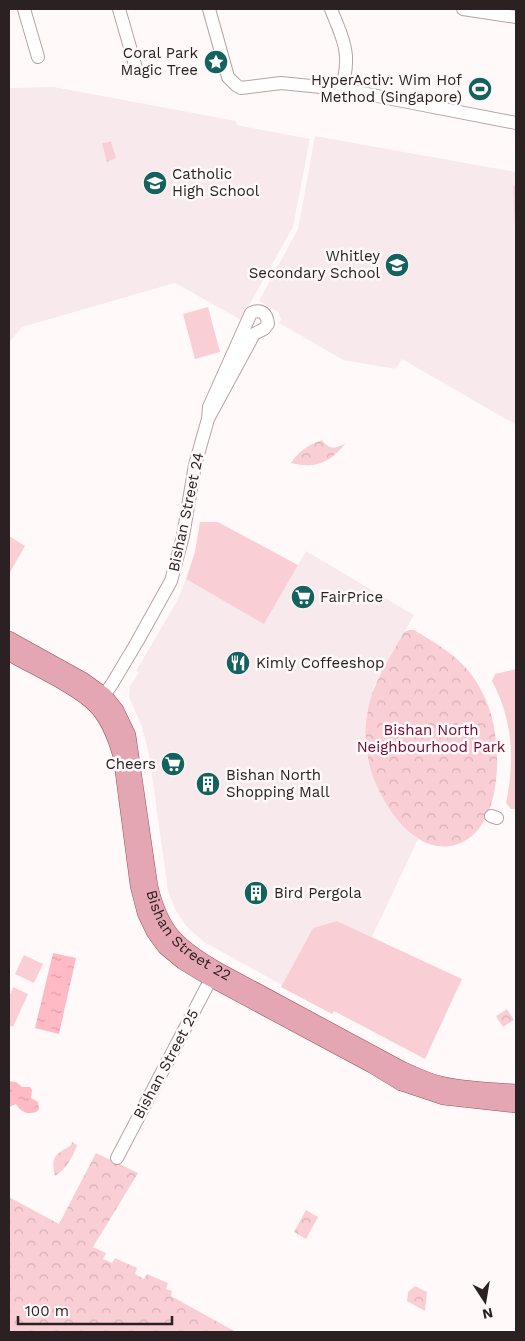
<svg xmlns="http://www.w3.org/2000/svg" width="525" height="1341" viewBox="0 0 525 1341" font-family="'Work Sans',sans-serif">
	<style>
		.built { fill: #f8eaec }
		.green { fill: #f9ced5 }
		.park { fill: url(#park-crowns) }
		.water { fill: url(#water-ripples) }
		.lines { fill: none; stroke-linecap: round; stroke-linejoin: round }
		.minor-casing { stroke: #baa1a4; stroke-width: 14 }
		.major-casing { stroke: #99505f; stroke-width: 16 }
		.minor { stroke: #fff; stroke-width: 12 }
		.major { stroke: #e5a6b3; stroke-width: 15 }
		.labels { text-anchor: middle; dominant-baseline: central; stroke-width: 5; stroke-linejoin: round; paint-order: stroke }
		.poi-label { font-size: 15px; fill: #2b2122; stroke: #fff9fa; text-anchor: start }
		.street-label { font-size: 15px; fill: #2b2122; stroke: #fff9fa }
		.park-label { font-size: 15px; fill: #6c092c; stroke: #fff9fa }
	</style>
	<defs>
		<pattern id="park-crowns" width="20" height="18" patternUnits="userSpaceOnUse" patternTransform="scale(1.25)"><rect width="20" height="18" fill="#f9ced5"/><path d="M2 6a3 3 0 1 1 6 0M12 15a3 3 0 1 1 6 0" fill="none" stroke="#d6b1b7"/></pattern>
		<pattern id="water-ripples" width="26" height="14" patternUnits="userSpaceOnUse" patternTransform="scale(1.25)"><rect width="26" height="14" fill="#ffbac5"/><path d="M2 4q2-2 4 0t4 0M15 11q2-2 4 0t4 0" fill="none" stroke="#dba0a9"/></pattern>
	</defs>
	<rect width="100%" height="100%" fill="#fff9fa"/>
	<!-- built -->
	<path class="built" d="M54,87l182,34 1,4 73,14 -17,88 -52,93 -66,-37 -153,44 -13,16v-255z
		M315,136l201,36v253l-114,-66 -6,10 -53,-9 -64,-37 2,-3 -3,-8 -19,-11 39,-72z
		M306,551l108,64 -39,69 -8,28 -1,30 5,29 12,27 28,36 7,5 -46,98 -35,-16 -24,7 -31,57 -78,-43 -18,-16 -10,-15 -8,-20 -19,-137 -7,-27 -13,-30 1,-11 9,-14 -3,-1 41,-70 9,-22 78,44z"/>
	<!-- green -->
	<path class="green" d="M513,186h3v64z
		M208,307l12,45 -25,7 -12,-45z
		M200,522h18l80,43 -34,59 -78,-45 9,-27z
		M9,536l16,10 -16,28z
		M516,669v140h-5l-5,-6c9,-42 7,-83 -14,-122l3,-7z
		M337,921l125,58 -37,80 -91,-48 -2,3 -51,-27 32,-59z
		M24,955l19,9 -9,19 -19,-9z
		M13,987l15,7 -15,33 -4,-2v-28z"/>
	<!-- park -->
	<path class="park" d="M111,142l5,16 -9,4 -5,-19z
		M322,440c7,10 14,9 24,3 -17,20 -29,26 -55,20 8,-12 17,-18 31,-23z
		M409,630h5c21,13 42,24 57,44 8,11 15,24 19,37 12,37 13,117 -32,133 -42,15 -76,-39 -87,-73 -5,-18 -7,-38 -4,-56 4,-30 23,-57 37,-83z
		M507,1009l7,11 -11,7 -7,-11z
		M72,1142l5,3c-4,12 -11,24 -22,31 -5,-21 1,-21 16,-31z
		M96,1153l42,20 -45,74 13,6 -3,6 9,4 3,-5 22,10 -2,6 9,5 3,-5 21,9 -2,6 6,2 -1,5 65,36h-227v-135l50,27z
		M306,1210l12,7 -12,22 -12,-7z
		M415,1286l12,6 -2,19 -18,-10 1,-9z"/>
	<!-- water -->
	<path class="water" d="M53,953l23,5 -17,76 -24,-6z
		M9,1081l7,1 6,5h8l2,3 -1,8 7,4 1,7 -3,3c-9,3 -15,0 -20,-8l-7,3z"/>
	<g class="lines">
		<!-- minor casing -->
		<g class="minor-casing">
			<path id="minor" d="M24,9l14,48
				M119,9l17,59
				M209,9l19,68 8,8 5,3 40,-5 60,6 175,34
				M331,9c6,16 16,35 15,53 0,9 -2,18 -5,27
				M463,9l53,8
				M99,702l13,-18 25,-42 34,-61 12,-45 12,-71 13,-46 1,-12 42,-94c11,-5 16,1 17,11l-4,5 -10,5 -46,85
				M491,816l6,2
				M117,1158l98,-187"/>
		</g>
		<!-- major casing -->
		<g class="major-casing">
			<g id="major">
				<path id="s1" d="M9,639l74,41 21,15 12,15 12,25 22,151c11,46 27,60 66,83l184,99c13,6 27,13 41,16 25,6 50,6 75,8"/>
				<path d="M9,653c24,14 67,33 86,52 14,14 21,34 26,52l17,129 7,27 9,19 11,15 18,15 28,17 162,87 28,17 42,14 73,8"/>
			</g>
		</g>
		<!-- minor -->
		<use href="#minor" class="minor"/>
		<!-- major -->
		<use href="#major" class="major"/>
	</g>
	<!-- icons -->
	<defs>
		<g id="sight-disc" transform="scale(1.25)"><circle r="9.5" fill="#14625d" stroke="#fff9fa"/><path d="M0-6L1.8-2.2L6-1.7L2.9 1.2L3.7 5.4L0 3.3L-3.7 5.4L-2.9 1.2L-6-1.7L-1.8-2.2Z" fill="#fff"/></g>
		<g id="stadium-disc" transform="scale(1.25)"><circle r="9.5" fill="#14625d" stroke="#fff9fa"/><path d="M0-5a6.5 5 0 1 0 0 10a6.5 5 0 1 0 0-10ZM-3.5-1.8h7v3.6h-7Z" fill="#fff"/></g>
		<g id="school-disc" transform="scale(1.25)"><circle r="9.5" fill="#14625d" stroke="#fff9fa"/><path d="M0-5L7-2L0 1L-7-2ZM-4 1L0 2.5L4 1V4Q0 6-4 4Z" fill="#fff"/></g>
		<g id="supermarket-disc" transform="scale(1.25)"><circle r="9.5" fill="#14625d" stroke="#fff9fa"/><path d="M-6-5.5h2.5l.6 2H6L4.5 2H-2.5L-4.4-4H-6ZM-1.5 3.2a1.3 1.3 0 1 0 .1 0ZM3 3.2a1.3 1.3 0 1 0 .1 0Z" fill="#fff"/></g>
		<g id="restaurant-disc" transform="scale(1.25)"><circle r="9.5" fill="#14625d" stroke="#fff9fa"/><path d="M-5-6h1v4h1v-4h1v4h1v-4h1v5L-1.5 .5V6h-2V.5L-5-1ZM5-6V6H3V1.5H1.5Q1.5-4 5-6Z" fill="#fff"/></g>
		<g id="building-disc" transform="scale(1.25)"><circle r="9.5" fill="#14625d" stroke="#fff9fa"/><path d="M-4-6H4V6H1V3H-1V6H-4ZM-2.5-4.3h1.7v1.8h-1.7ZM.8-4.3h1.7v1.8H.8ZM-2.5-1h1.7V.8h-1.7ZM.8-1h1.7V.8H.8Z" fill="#fff"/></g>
	</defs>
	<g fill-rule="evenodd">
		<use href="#sight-disc" x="216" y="62"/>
		<use href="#stadium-disc" x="480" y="89"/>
		<use href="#school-disc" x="155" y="183"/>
		<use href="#school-disc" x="397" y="265"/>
		<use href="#supermarket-disc" x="303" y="597"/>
		<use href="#restaurant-disc" x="238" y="663"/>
		<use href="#supermarket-disc" x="173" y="764"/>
		<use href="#building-disc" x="208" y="784"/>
		<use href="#building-disc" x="256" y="893"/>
	</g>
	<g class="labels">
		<!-- poi labels -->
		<g class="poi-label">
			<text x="198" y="53" text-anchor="end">Coral Park<tspan x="198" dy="17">Magic Tree</tspan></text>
			<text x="462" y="80" text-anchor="end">HyperActiv: Wim Hof<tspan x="462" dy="17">Method (Singapore)</tspan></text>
			<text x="172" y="174">Catholic<tspan x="172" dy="17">High School</tspan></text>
			<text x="380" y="256" text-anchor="end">Whitley<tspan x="380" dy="17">Secondary School</tspan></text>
			<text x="320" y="597">FairPrice</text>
			<text x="256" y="663">Kimly Coffeeshop</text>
			<text x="156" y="764" text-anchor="end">Cheers</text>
			<text x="226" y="775">Bishan North<tspan x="226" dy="17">Shopping Mall</tspan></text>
			<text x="274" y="893">Bird Pergola</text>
		</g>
		<!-- street labels -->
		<g class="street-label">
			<text transform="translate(186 512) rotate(-78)">Bishan Street 24</text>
			<text stroke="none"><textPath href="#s1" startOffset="375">Bishan Street 22</textPath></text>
			<text transform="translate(166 1064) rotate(-62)">Bishan Street 25</text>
		</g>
		<!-- park labels -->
		<g class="park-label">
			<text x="431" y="730">Bishan North<tspan x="431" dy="17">Neighbourhood Park</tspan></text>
		</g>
	</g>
	<!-- border -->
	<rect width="525" height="1341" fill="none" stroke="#2b2122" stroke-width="20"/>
	<!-- north arrow -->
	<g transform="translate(485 1301) rotate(168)" stroke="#fff9fa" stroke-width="4" paint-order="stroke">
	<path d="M0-4L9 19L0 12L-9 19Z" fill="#2b2122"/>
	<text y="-8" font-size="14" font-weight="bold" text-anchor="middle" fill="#2b2122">N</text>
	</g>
	<!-- scale -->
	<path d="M18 1316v8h154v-8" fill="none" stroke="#2b2122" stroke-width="2.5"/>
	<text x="25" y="1316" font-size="15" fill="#2b2122" stroke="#fff9fa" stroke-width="4" paint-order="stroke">100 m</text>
</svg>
